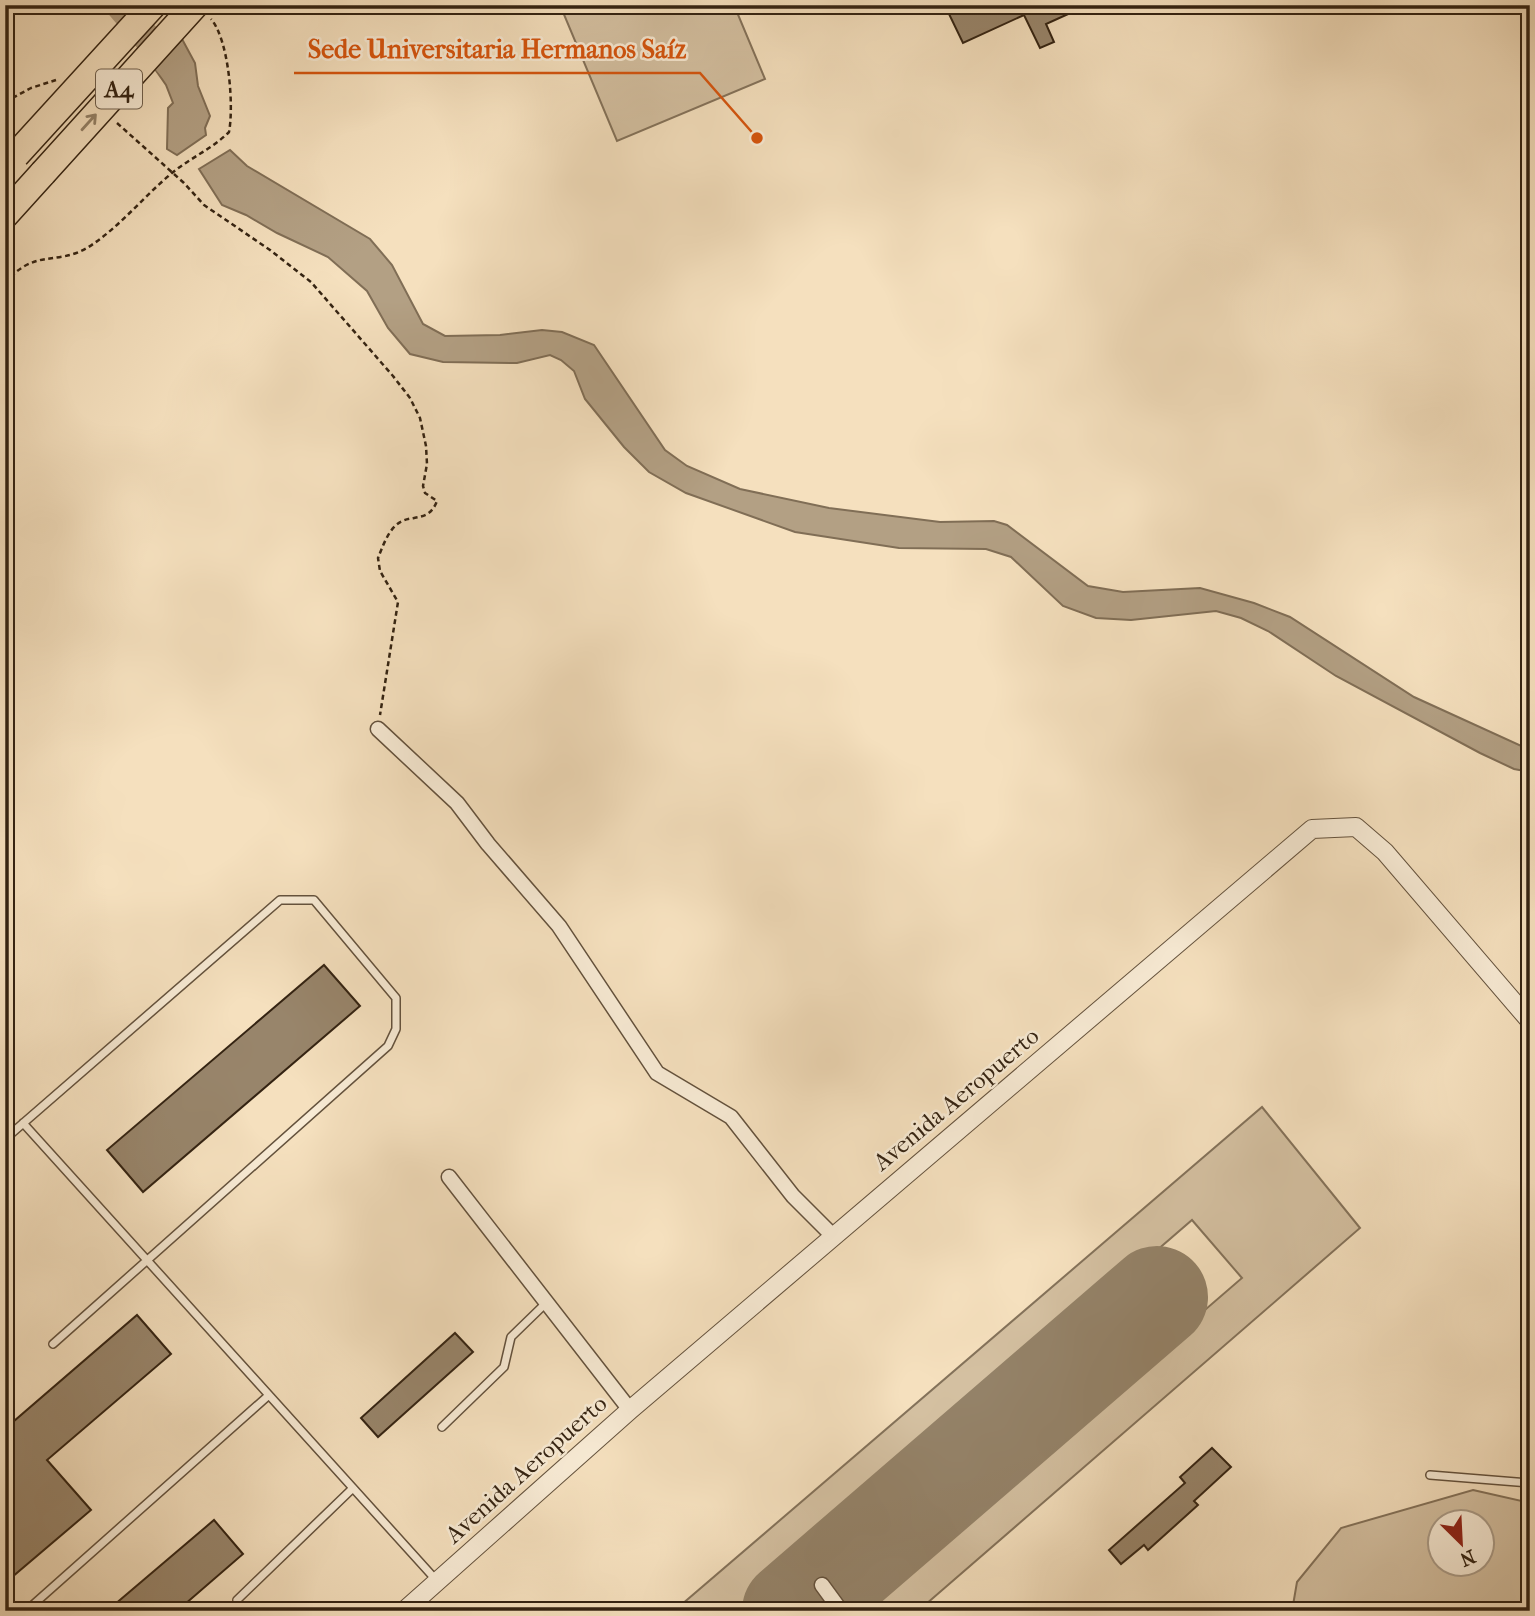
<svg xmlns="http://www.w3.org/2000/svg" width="1535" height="1616" viewBox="0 0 1535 1616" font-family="'IM FELL French Canon',serif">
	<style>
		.green { fill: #d4c0a1; stroke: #84725a; stroke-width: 2; fill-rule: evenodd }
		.water { fill: #b3a084; stroke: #806e56; stroke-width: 2 }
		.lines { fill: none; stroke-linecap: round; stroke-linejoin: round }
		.river { stroke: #b3a084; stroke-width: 28 }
		.runway { stroke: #948268; stroke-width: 102 }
		.building { fill: #98856b; stroke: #342312; stroke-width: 2 }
		.service-casing { stroke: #64523d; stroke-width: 10 }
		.minor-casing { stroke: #64523d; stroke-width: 17 }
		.tertiary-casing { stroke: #64523d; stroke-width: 20 }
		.motorway-casing { stroke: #342312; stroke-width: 29 }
		.path { stroke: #342312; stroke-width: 2.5; stroke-dasharray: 5 3.5; stroke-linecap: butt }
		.service { stroke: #f8ebd5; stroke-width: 7 }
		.minor { stroke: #f8ebd5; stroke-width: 14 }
		.tertiary { stroke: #f8ebd5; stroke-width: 18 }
		.motorway { stroke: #f5e0be; stroke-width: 26 }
		.motorway-bridge-casing { stroke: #342312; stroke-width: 29; stroke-linecap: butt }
		.motorway-bridge { stroke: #f5e0be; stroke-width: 26 }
		.oneway { stroke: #948268 }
		.labels { text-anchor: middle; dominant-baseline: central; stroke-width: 5; stroke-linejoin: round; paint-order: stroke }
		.shield { fill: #f8ebd5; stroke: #6f5f4c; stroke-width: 2 }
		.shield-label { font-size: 23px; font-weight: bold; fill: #342312 }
		.street-label { font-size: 24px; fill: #342312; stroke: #f8ebd5 }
		.leader { fill: none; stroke: #d6540d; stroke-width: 2.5 }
		.callout-dot { fill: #d6540d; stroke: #f8ebd5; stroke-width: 2.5 }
		.callout-label { font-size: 26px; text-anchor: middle; font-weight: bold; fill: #d6540d; stroke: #f8ebd5; stroke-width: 5; stroke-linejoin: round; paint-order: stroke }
	</style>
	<rect width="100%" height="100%" fill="#f5e0be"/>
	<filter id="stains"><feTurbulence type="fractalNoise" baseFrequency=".00286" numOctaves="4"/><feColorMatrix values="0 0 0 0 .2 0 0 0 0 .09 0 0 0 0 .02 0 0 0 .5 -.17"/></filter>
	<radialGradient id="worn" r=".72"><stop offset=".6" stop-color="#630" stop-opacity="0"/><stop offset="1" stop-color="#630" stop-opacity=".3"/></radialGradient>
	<!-- green -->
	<path class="green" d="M560,5h174l31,74 -148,62z
		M1262,1107l98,121 -442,383h-62l386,-333 -50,-58 -453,391h-65z
		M1473,1490l57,13v108h-238l5,-29 44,-54zM1440,1522h42v42h-42z"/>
	<!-- water -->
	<path class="water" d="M182,39l13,24 3,23 12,30 -5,12 1,7 -29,20 -10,-6 1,-41 5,-5 -7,-18 -11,-16z
		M230,150l17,16 123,73 22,26 31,59 22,12 55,-1 42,-5 20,2 32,13 71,105 22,16 53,23 89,19 111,14 54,-1 13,4 81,61 35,6 77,-4 54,15 36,14 124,80 116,53v22l-16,-3 -34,-16 -144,-77 -68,-45 -27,-13 -25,-7 -85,9 -35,-2 -33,-12 -52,-49 -25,-8 -87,-1 -104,-16 -109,-39 -37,-21 -25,-25 -39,-48 -11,-28 -13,-11 -11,-5 -33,8 -74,-1 -33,-8 -22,-26 -21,-37 -39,-34 -51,-24 -31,-18 -24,-10 -23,-36z"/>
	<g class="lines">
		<!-- river -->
		<path class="river" d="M119,5l52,61"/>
		<!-- runway -->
		<path class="runway" d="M793,1611l364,-314"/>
	</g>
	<!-- building -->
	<path class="building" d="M968,5h120l-42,19 8,18 -14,6 -16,-33 -61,28 -14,-29z
		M324,965l36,41 -217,186 -36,-42z
		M137,1315l34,39 -124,106 44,50 -86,73v-172l9,10z
		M455,1333l18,19 -95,85 -17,-19z
		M1212,1448l19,19 -37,34 4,4 -50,45 -4,-5 -23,19 -12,-14 76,-67 -5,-6z
		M214,1520l29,34 -66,57h-70z"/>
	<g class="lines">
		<!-- service casing -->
		<g class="service-casing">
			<path id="service" d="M23,1123l414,458
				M5,1139l275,-239h34l82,98v31l-8,17 -335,298
				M442,1427l62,-60 7,-30 35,-34
				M1430,1475l100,8
				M237,1600l116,-112
				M26,1611l243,-216"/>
		</g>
		<!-- minor casing -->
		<g class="minor-casing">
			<path id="minor" d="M378,729l79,74 31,41 71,82 98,147 74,44 62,79 40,40
				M449,1177l181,233
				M822,1585l19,26"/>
		</g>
		<!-- tertiary casing -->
		<g class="tertiary-casing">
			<path id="tertiary" d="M404,1611l226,-201 682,-581 44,-2 29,25 145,169"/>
		</g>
		<!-- motorway casing -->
		<g class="motorway-casing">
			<path id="motorway" d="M5,215l38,-42"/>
		</g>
		<!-- path -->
		<path class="path" d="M5,102l26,-14 25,-8
			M117,123l67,60 20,22 66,45 41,32 82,94 17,22 10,20 6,28 1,18 -4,22 2,7 12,8c-9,24 -28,11 -42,25 -8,8 -13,22 -17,32l2,13 18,31 -18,113
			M5,283c30,-35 50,-17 82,-35 32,-20 56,-51 85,-75 18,-15 40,-24 57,-41 5,-26 0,-92 -18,-113"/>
		<!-- service -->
		<use href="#service" class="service"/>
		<!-- minor -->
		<use href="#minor" class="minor"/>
		<!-- tertiary -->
		<use href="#tertiary" class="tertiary"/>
		<!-- motorway -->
		<use href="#motorway" class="motorway"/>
		<!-- motorway-bridge casing -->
		<g class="motorway-bridge-casing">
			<path id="motorway-bridge" d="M16,155l137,-150
				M43,173l152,-168"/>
		</g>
		<!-- motorway-bridge -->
		<use href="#motorway-bridge" class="motorway-bridge"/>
	</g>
	<!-- one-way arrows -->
	<defs><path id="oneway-shaft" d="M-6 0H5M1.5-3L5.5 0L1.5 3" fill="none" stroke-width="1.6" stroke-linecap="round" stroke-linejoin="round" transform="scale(1.75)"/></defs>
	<use class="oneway" href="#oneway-shaft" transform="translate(89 122) rotate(-48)"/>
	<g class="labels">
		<!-- shield labels -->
		<rect class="shield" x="96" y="69.5" width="46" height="39" rx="5"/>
		<g class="shield-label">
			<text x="119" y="89">A4</text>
		</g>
		<!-- street labels -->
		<g class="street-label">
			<text transform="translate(956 1099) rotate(-40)">Avenida Aeropuerto</text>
			<text transform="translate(526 1469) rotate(-42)">Avenida Aeropuerto</text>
		</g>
	</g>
	<!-- callouts -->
	<path class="leader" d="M757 138L700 73H294"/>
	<circle class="callout-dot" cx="757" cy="138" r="7"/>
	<g class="callout-label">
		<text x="497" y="58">Sede Universitaria Hermanos Saíz</text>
	</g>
	<!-- margin -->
	<rect width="1535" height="1616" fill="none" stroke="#f5e0be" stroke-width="28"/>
	<rect x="7" y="7" width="1521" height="1602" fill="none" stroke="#342312" stroke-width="3.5"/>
	<rect x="14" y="14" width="1507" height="1588" fill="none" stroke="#342312" stroke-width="2"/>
	<!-- north arrow -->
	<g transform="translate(1461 1543) rotate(156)"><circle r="33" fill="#f8ebd5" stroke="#aa9b87" stroke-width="2"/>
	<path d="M0-5L12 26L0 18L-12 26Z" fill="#8f2418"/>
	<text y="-10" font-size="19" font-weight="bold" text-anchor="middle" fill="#342312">N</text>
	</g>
	<rect width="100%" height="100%" filter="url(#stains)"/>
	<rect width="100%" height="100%" fill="url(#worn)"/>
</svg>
